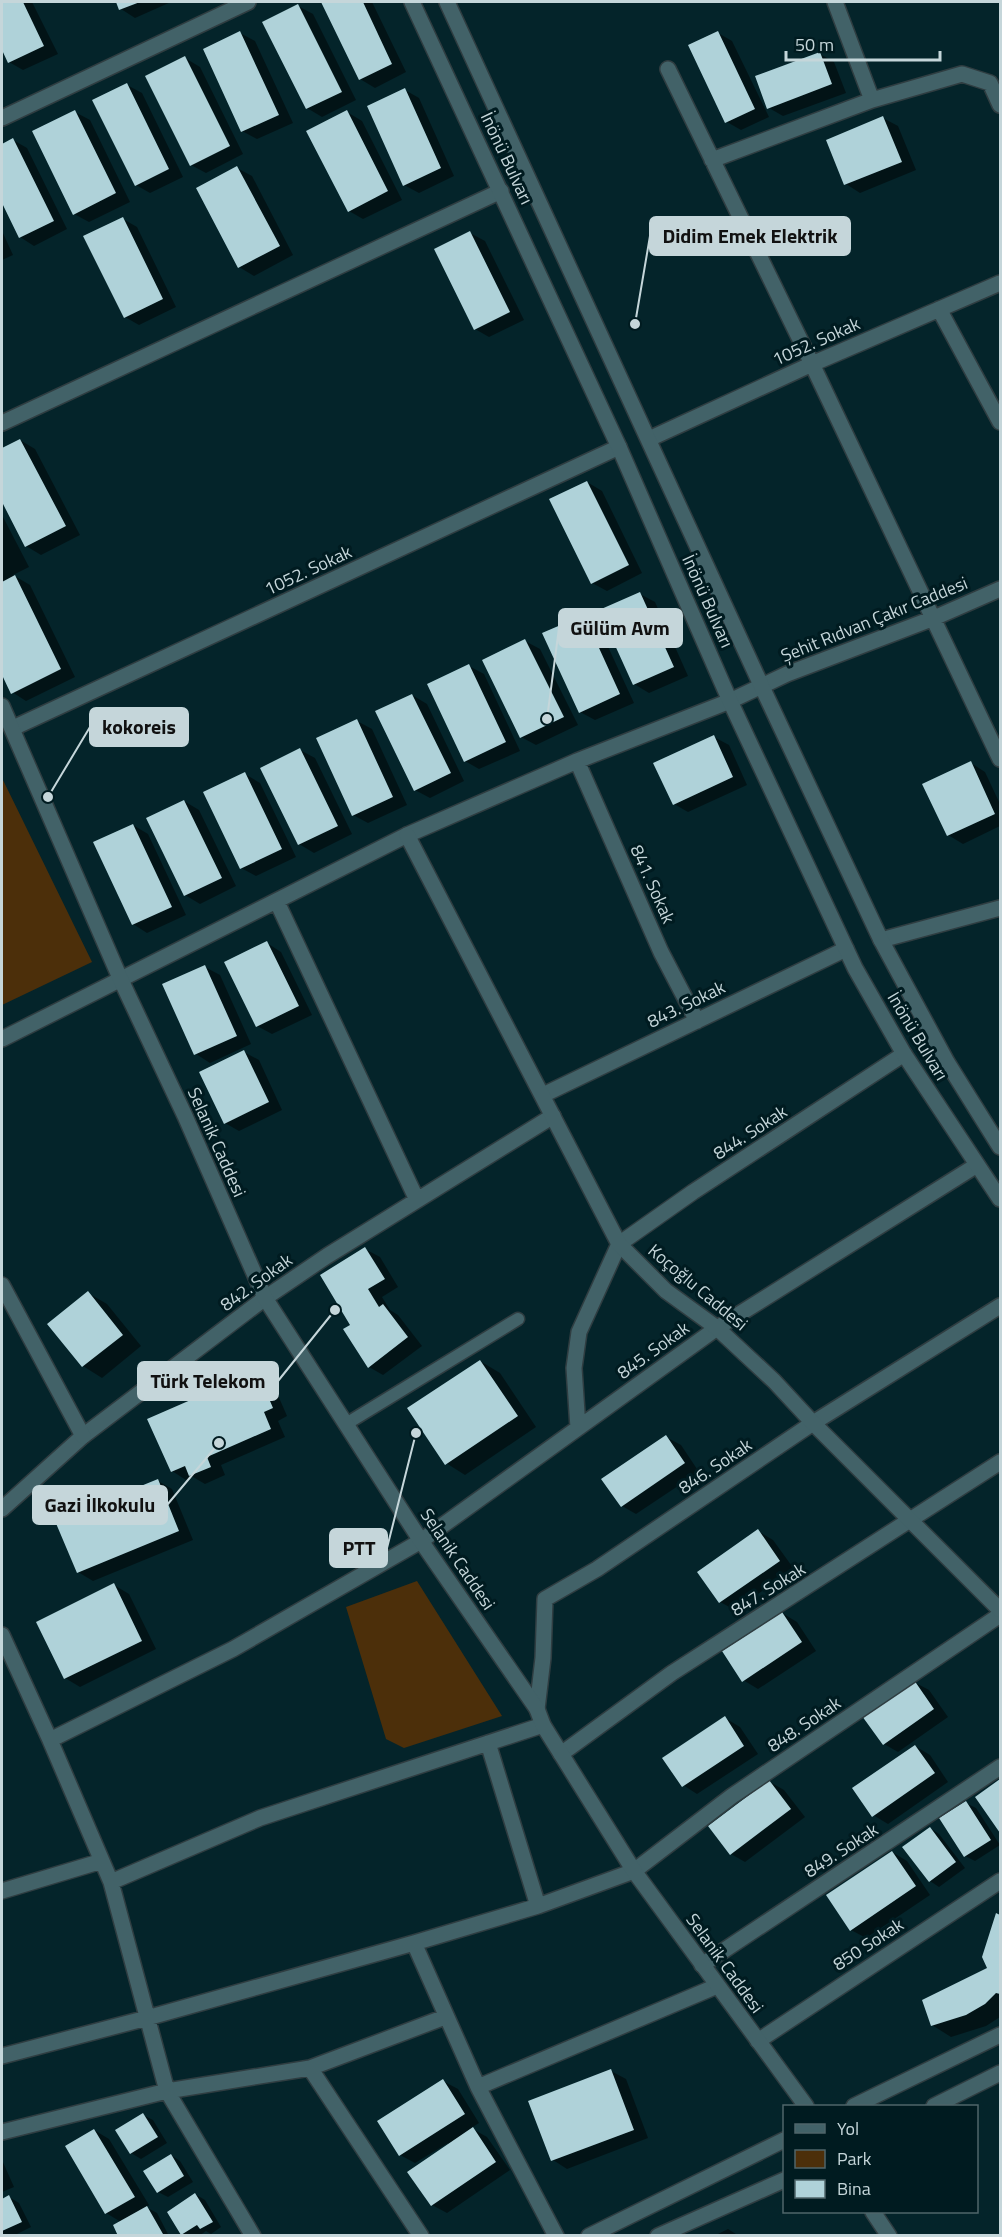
<svg xmlns="http://www.w3.org/2000/svg" width="1002" height="2237" viewBox="0 0 1002 2237" font-family="'Titillium Web',sans-serif">
	<style>
		.green { fill: #4c2f0a }
		.shadow { fill: #0007 }
		.building { fill: #afd2d9 }
		.lines { fill: none; stroke-linecap: round; stroke-linejoin: round }
		.lane-casing { stroke: #2f3d41; stroke-width: 15 }
		.street-casing { stroke: #2f3d41; stroke-width: 18 }
		.secondary-casing { stroke: #2f3d41; stroke-width: 18 }
		.lane { stroke: #426268; stroke-width: 12 }
		.street { stroke: #426268; stroke-width: 15 }
		.secondary { stroke: #426268; stroke-width: 15 }
		.labels { text-anchor: middle; dominant-baseline: central; stroke-width: 6; stroke-linejoin: round; paint-order: stroke }
		.street-label { font-size: 18px; fill: #c5d6da; stroke: #001b20 }
		.leader { fill: none; stroke: #c5d6da; stroke-width: 2 }
		.callout-dot { fill: #c5d6da; stroke: #001b20; stroke-width: 2 }
		.callout { fill: #c5d6da; stroke: #c5d6da; stroke-width: 2 }
		.callout-label { font-size: 20px; text-anchor: middle; font-weight: bold; fill: #111 }
	</style>
	<rect width="100%" height="100%" fill="#04242a"/>
	<!-- green -->
	<path class="green" d="M2,778l90,184 -90,43z
		M417,1581l85,135 -98,32 -18,-9 -40,-132z"/>
	<!-- shadow -->
	<path class="shadow" d="M2,2h30l26,52 -35,16 -14,-8 -7,-15z
		M117,2h54l-36,16 -14,-9z
		M323,2h49l34,70 -31,16 -15,-9z
		M298,6l15,8 43,86 -34,17 -15,-9z
		M240,33l15,8 38,82 -36,16 -15,-8z
		M718,33l14,8 37,76 -28,13 -14,-8z
		M820,54l14,8 12,31 -63,23 -14,-8z
		M185,58l15,9 43,87 -37,19 -15,-8z
		M127,85l15,8 41,84 -33,16 -14,-8z
		M405,90l14,8 35,78 -35,17 -15,-8z
		M75,112l15,8 40,82 -41,20 -15,-8z
		M347,112l15,9 40,79 -39,19 -14,-8z
		M883,118l15,8 18,44 -56,23 -14,-9z
		M13,140l14,8 40,81 -33,17 -14,-9 -18,-37v-55z
		M237,168l15,8 41,79 -39,21 -15,-9z
		M123,219l14,8 39,80 -37,18 -14,-8z
		M2,231l11,24 -11,5z
		M470,233l15,8 39,79 -35,17 -14,-8z
		M20,440l15,9 45,86 -39,20 -15,-9 -24,-47v-49z
		M587,482l15,9 40,82 -35,18 -15,-8z
		M2,515l27,52 -16,8 17,10 45,92 -49,24 -14,-9 -10,-20z
		M640,594l15,8 33,74 -39,17 -15,-9z
		M584,616l14,9 36,78 -39,17 -15,-8z
		M525,641l15,8 38,76 -42,20 -15,-8z
		M469,666l15,8 36,77 -41,18 -14,-8z
		M412,695l15,9 37,77 -34,17 -15,-8z
		M357,721l15,8 35,76 -39,18 -15,-8z
		M714,737l15,8 18,40 -59,27 -14,-8z
		M300,750l15,8 37,76 -38,19 -15,-9z
		M971,763l14,9 15,32v22l-37,18 -15,-9z
		M245,774l15,9 36,74 -40,19 -15,-8z
		M184,801l15,9 37,76 -36,18 -15,-9z
		M133,825l15,9 38,81 -39,18 -14,-9z
		M267,943l14,9 31,63 -40,19 -15,-8z
		M205,967l15,8 31,69 -41,19 -14,-9z
		M244,1052l15,8 23,50 -43,21 -14,-8z
		M365,1249l15,8 18,30 -16,10 8,13 8,5 24,31 -39,29 -14,-8 -17,-42z
		M88,1293l19,11 34,42 -39,32 -19,-12z
		M480,1361l20,12 36,54 -71,48 -19,-12z
		M248,1377l5,3 6,-3 15,9 13,30 -9,5 7,16 -64,28 4,10 -20,9 -12,-7 -7,3 -14,-9z
		M666,1437l15,8 18,27 -63,42 -14,-8z
		M158,1481l14,8 21,51 -100,41 -15,-9z
		M758,1531l15,9 21,29 -59,41 -15,-8z
		M114,1585l15,9 27,55 -76,38 -15,-9z
		M782,1613l15,9 19,29 -58,38 -15,-9z
		M914,1682l15,8 19,27 -50,35 -14,-8z
		M725,1718l15,9 18,27 -61,40 -14,-9z
		M915,1746l15,9 18,27 -60,42 -15,-9z
		M1000,1781v50l-23,-34z
		M770,1782l14,8 21,27 -60,45 -14,-8z
		M966,1803l10,5 24,37 -25,16 -10,-5z
		M930,1828l9,6 26,34 -26,19 -9,-6z
		M892,1852l15,9 23,34 -64,43 -15,-8z
		M997,1915l3,1v101l-14,9 -35,11 -19,-12 56,-56z
		M611,2071l15,8 22,59 -81,31 -14,-9z
		M443,2081l15,8 21,34 -8,5 16,9 23,33 -63,43 -15,-8 17,-60 -1,-2 -33,20 -15,-8z
		M143,2115l10,5 14,23 -26,16 -10,-6 -14,-22z
		M94,2130l15,9 40,66 -3,2 11,6 12,23h-49l1,-14 -15,-9 -39,-66z
		M171,2155l9,6 13,21 -25,15 -10,-5z
		M2,2160l12,27 -12,5z
		M195,2194l10,6 16,27 -10,7 -5,-3 -7,5h-14l-16,-23z
		M9,2197l10,6 12,24 -18,9h-11v-35z
		M728,2229l11,7h-25z"/>
	<!-- building -->
	<path class="building" d="M2,2h21l21,44 -36,17 -6,-13z
		M116,2h24l-21,8z
		M321,2h42l29,62 -33,16z
		M298,4l44,88 -36,17 -44,-87z
		M240,31l39,84 -38,17 -38,-83z
		M718,31l37,78 -30,14 -37,-78z
		M820,52l12,32 -65,25 -12,-33z
		M185,56l45,90 -40,20 -45,-90z
		M127,83l42,86 -34,17 -43,-86z
		M405,88l36,80 -38,18 -36,-80z
		M75,110l41,83 -43,22 -41,-84z
		M347,110l41,81 -40,21 -42,-81z
		M883,116l19,46 -58,23 -18,-45z
		M13,138l41,83 -35,17 -17,-35v-59z
		M237,166l43,80 -42,22 -42,-80z
		M123,217l40,82 -39,19 -41,-82z
		M470,231l40,81 -36,18 -40,-81z
		M20,439l46,87 -41,21 -23,-45v-54z
		M587,481l42,84 -38,19 -42,-85z
		M15,575l46,94 -50,25 -9,-19v-93z
		M640,592l34,75 -41,18 -34,-75z
		M584,615l36,79 -41,19 -37,-80z
		M525,639l39,78 -44,21 -38,-78z
		M469,664l37,78 -42,20 -37,-78z
		M412,694l39,79 -37,18 -39,-80z
		M357,719l36,78 -41,19 -36,-78z
		M714,735l19,42 -60,28 -20,-42z
		M300,748l38,78 -40,19 -38,-77z
		M971,761l24,53 -48,22 -25,-52z
		M245,772l37,77 -42,20 -37,-77z
		M184,800l38,78 -38,18 -38,-78z
		M133,824l39,83 -40,18 -39,-83z
		M267,941l32,65 -43,21 -32,-65z
		M205,965l32,71 -43,19 -32,-71z
		M244,1050l25,52 -45,22 -25,-52z
		M365,1247l20,32 -17,10 11,18 4,-3 25,33 -40,31 -25,-39 7,-4 -30,-50z
		M88,1291l35,44 -41,32 -35,-43z
		M480,1360l38,56 -73,49 -38,-57z
		M248,1375l2,5 9,-5 14,33 -9,4 7,17 -64,28 4,10 -22,9 -4,-10 -14,6 -24,-53z
		M666,1435l19,28 -64,44 -20,-28z
		M158,1479l21,52 -102,42 -22,-52z
		M758,1529l22,32 -61,42 -22,-31z
		M114,1583l28,58 -78,38 -28,-57z
		M782,1612l20,30 -60,40 -20,-31z
		M914,1680l20,29 -51,36 -21,-29z
		M725,1716l19,30 -62,41 -20,-29z
		M915,1745l20,28 -63,44 -20,-29z
		M1000,1779v54l-25,-36z
		M769,1780l22,29 -61,46 -22,-29z
		M966,1801l25,39 -27,17 -25,-39z
		M930,1827l26,35 -27,20 -27,-35z
		M892,1851l24,35 -66,45 -24,-36z
		M996,1913l4,2v79l-4,-1 -11,11 -19,11 -35,11 -9,-26 65,-32 -5,-11z
		M611,2069l23,61 -83,31 -23,-60z
		M443,2079l22,35 -66,42 -22,-35z
		M143,2113l15,24 -28,17 -15,-24z
		M473,2127l23,35 -65,44 -24,-34z
		M94,2129l41,68 -30,17 -40,-68z
		M171,2154l13,22 -27,17 -14,-22z
		M195,2193l18,29 -13,7 -3,-4 -16,10 -14,-23z
		M9,2195l13,27 -20,9v-32z
		M147,2206l16,28 -45,2 -5,-11z"/>
	<g class="lines">
		<!-- lane casing -->
		<g class="lane-casing">
			<path id="lane" d="M346,1424l172,-105"/>
		</g>
		<!-- street casing -->
		<g class="street-casing">
			<path id="street" d="M835,2l37,98
				M668,69l144,295 188,395
				M2,118l246,-116
				M712,160l160,-60 90,-26 28,9 10,22
				M939,309l61,113
				M2,423l499,-232
				M649,439l163,-75 188,-81
				M13,728l606,-281
				M577,761l84,191 36,69
				M277,902l140,298
				M881,940l119,-32
				M2,1039l405,-204 170,-74 153,-60 57,-27 147,-56 66,-29
				M543,1095l303,-146
				M578,1428l-4,-60 5,-36 40,-88 74,-52 211,-138
				M2,1509l81,-73 182,-138 62,-42 226,-140
				M2,1635l48,105 61,142 56,209 86,145
				M537,1709l6,-51 2,-59 52,-30 216,-146 187,-117
				M50,1740l183,-91 188,-108 296,-213 260,-163
				M488,1743l50,163
				M561,1754l111,-81 328,-211
				M111,1882l149,-64 283,-93
				M2,1891l100,-30
				M414,1943l64,144 78,149
				M702,1965l298,-198
				M758,2041l242,-160
				M2,2056l145,-38 267,-75 124,-37 96,-35 98,-75 268,-181
				M310,2068l111,168
				M478,2087l239,-101
				M2,2132l165,-41 143,-23 135,-51"/>
		</g>
		<!-- secondary casing -->
		<g class="secondary-casing">
			<path id="secondary" d="M412,2l207,445 111,254 125,267 49,86 96,145
				M447,2l315,685 119,253 66,122 53,85
				M2,706l118,272 65,138 80,182 156,243 116,168 6,16 91,146 172,235
				M407,835l212,409 47,47 51,37 57,53 39,42 187,187
				M2,1285l81,151
				M854,2106l146,-71
				M934,2106l66,-33
				M873,2212l16,24
				M589,2236l195,-96
				M658,2236l126,-56"/>
		</g>
		<!-- lane -->
		<use href="#lane" class="lane"/>
		<!-- street -->
		<use href="#street" class="street"/>
		<!-- secondary -->
		<use href="#secondary" class="secondary"/>
	</g>
	<g class="labels">
		<!-- street labels -->
		<g class="street-label">
			<text transform="translate(507 158) rotate(65)">İnönü Bulvarı</text>
			<text transform="translate(816 341) rotate(-24)">1052. Sokak</text>
			<text transform="translate(308 570) rotate(-25)">1052. Sokak</text>
			<text transform="translate(708 601) rotate(66)">İnönü Bulvarı</text>
			<text transform="translate(874 619) rotate(-22)">Şehit Rıdvan Çakır Caddesi</text>
			<text transform="translate(653 884) rotate(66)">841. Sokak</text>
			<text transform="translate(686 1004) rotate(-26)">843. Sokak</text>
			<text transform="translate(918 1036) rotate(59)">İnönü Bulvarı</text>
			<text transform="translate(750 1132) rotate(-33)">844. Sokak</text>
			<text transform="translate(217 1142) rotate(66)">Selanik Caddesi</text>
			<text transform="translate(256 1282) rotate(-36)">842. Sokak</text>
			<text transform="translate(698 1287) rotate(40)">Koçoğlu Caddesi</text>
			<text transform="translate(653 1350) rotate(-36)">845. Sokak</text>
			<text transform="translate(715 1466) rotate(-34)">846. Sokak</text>
			<text transform="translate(458 1559) rotate(56)">Selanik Caddesi</text>
			<text transform="translate(768 1589) rotate(-32)">847. Sokak</text>
			<text transform="translate(804 1724) rotate(-34)">848. Sokak</text>
			<text transform="translate(841 1850) rotate(-33)">849. Sokak</text>
			<text transform="translate(868 1944) rotate(-33)">850 Sokak</text>
			<text transform="translate(725 1963) rotate(54)">Selanik Caddesi</text>
		</g>
	</g>
	<!-- callouts -->
	<path class="leader" d="M635 324L650 236M547 719L559 628M48 797L90 727M335 1310L278 1381M219 1443L167 1505M416 1433L387 1548"/>
	<g class="callout-dot">
		<circle cx="635" cy="324" r="6"/>
		<circle cx="547" cy="719" r="6"/>
		<circle cx="48" cy="797" r="6"/>
		<circle cx="335" cy="1310" r="6"/>
		<circle cx="219" cy="1443" r="6"/>
		<circle cx="416" cy="1433" r="6"/>
	</g>
	<g class="callout">
		<rect x="650" y="217" width="200" height="38" rx="6"/>
		<rect x="559" y="609" width="123" height="38" rx="6"/>
		<rect x="90" y="708" width="98" height="38" rx="6"/>
		<rect x="138" y="1362" width="140" height="38" rx="6"/>
		<rect x="33" y="1486" width="134" height="38" rx="6"/>
		<rect x="330" y="1529" width="57" height="38" rx="6"/>
	</g>
	<g class="callout-label">
		<text x="750" y="243">Didim Emek Elektrik</text>
		<text x="620" y="635">Gülüm Avm</text>
		<text x="139" y="734">kokoreis</text>
		<text x="208" y="1388">Türk Telekom</text>
		<text x="100" y="1512">Gazi İlkokulu</text>
		<text x="359" y="1555">PTT</text>
	</g>
	<!-- border -->
	<rect width="1002" height="2237" fill="none" stroke="#c5d6da" stroke-width="6"/>
	<!-- legend -->
	<rect x="783" y="2105" width="195" height="108" fill="#001b20" stroke="#4f666a" stroke-width="1.5"/>
	<rect x="795" y="2124" width="30" height="9" fill="#426268" stroke="#4f666a" stroke-width="1.5"/>
	<text x="837" y="2135" font-size="18" fill="#c5d6da">Yol</text>
	<rect x="795" y="2150" width="30" height="18" fill="#4c2f0a" stroke="#4f666a" stroke-width="1.5"/>
	<text x="837" y="2165" font-size="18" fill="#c5d6da">Park</text>
	<rect x="795" y="2180" width="30" height="18" fill="#afd2d9" stroke="#4f666a" stroke-width="1.5"/>
	<text x="837" y="2195" font-size="18" fill="#c5d6da">Bina</text>
	<!-- scale -->
	<path d="M786 51v9h154v-9" fill="none" stroke="#c5d6da" stroke-width="3"/>
	<text x="795" y="51" font-size="18" fill="#c5d6da" stroke="#001b20" stroke-width="4.5" paint-order="stroke">50 m</text>
</svg>
